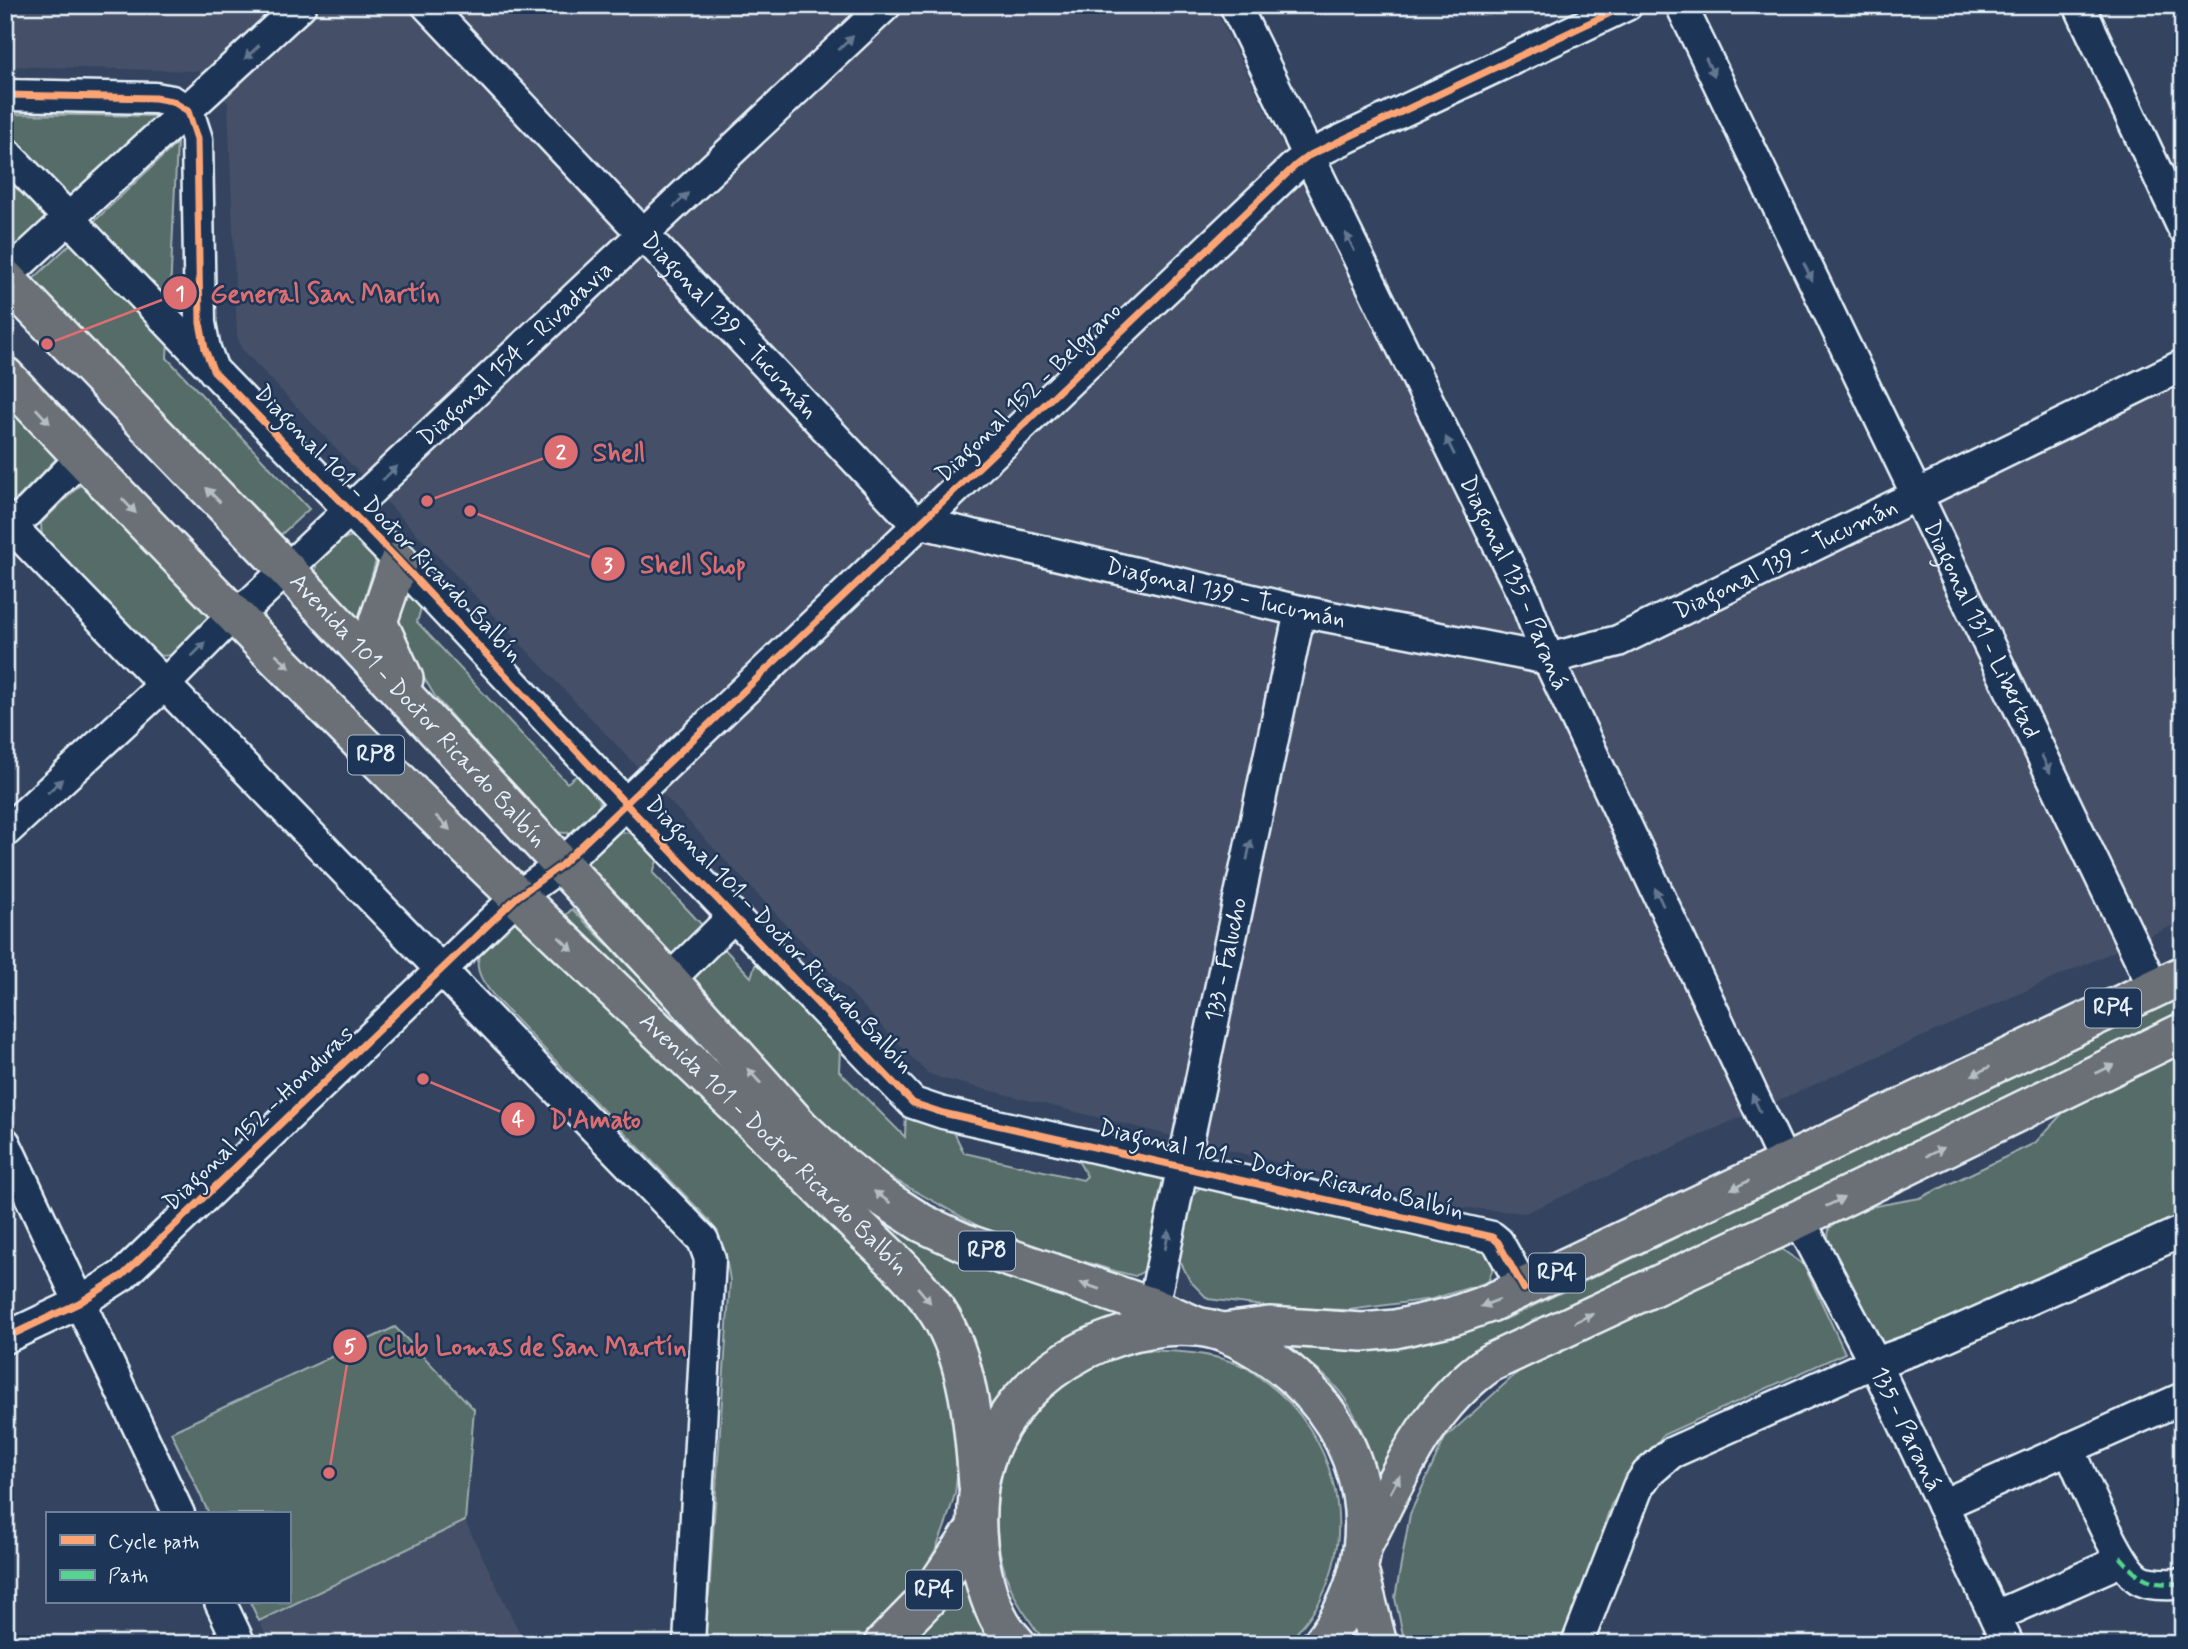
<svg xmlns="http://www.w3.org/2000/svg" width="2188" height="1649" viewBox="0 0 2188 1649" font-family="Mynerve,sans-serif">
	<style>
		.built { fill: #444f67 }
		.green { fill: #566c67; stroke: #9faeb0; stroke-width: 2 }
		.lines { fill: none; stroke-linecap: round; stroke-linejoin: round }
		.minor-casing { stroke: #e8f1f8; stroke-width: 35 }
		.major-casing { stroke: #e8f1f8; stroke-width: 42 }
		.minor { stroke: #1d3557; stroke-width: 30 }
		.major { stroke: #6a7074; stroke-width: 37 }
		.quiet { stroke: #53d58f; stroke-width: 5; stroke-dasharray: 10 5; stroke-linecap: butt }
		.cycleway-casing { stroke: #1d3557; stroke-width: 11 }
		.cycleway { stroke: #fda474; stroke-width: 7 }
		.oneway { fill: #64778f }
		.oneway2 { fill: #b6bdc3 }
		.labels { text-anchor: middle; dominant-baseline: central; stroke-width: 5; stroke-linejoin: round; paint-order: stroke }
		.shield { fill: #1d3557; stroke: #abb9c8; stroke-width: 2 }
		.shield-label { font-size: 23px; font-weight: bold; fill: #e8f1f8 }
		.street-label { font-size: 24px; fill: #e8f1f8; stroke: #1d3557 }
		.leader { fill: none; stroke: #dc6e71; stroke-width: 2.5 }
		.callout-dot { fill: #dc6e71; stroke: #1d3557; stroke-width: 2.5 }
		.mark-label { font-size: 21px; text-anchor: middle; font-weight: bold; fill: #fff }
		.callout-label { font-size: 26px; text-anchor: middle; font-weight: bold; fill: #dc6e71; stroke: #1d3557; stroke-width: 5; stroke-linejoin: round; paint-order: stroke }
	</style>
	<rect width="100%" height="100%" fill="#344460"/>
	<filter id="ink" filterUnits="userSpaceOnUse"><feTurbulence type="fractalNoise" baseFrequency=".0143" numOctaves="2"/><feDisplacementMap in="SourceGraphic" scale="14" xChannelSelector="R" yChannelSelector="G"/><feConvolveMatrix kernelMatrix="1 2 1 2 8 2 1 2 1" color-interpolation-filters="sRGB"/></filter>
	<g filter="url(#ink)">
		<!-- built -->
		<path class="built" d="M5,5h1208l337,678 633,-299v537l-658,292 -68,-6 -517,-129 -12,-5 -14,-13 -673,-712 -4,-13 -9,-232 -30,-32 -193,-5z
			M465,1521l60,123h-255l-11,-23z"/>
		<!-- green -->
		<path class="green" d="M5,114l152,2 -150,141z
			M177,143l-10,215 142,151 -36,33 -245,-258z
			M5,400l54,56 -50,51 -4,-4z
			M87,483l127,130c-17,21 -30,48 -59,42l-113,-114 -1,-18 38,-37z
			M354,535l24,19 -13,44 1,28 -50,-52v-12l25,-22z
			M412,586l12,12 -7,24 150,161 17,-13 16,28 -1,14c-15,15 -24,26 -46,19l-117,-133 -44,-74 2,-20z
			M618,832l17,1 25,19 -7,21 98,104 7,-20 82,90 -1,24 66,66 1,-26 44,13 14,29 119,27 4,-4 -13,-22 84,22 9,9 -16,82 -16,9 -20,-5 -124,-38 -112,-62 -53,-43 -245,-262z
			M572,909l116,117 310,246 133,45 -148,111 -11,-78 -171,-196 -235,-239z
			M510,922h9l359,332 73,112 8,93 -4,35 -10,32 -9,23 -26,44 -51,51h-161l11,-50 21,-313c-3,-24 -9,-41 -21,-61l-212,-220c-34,-41 -19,-45 13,-78z
			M2183,995v21l-668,318c-64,47 -105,70 -137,146 -17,-65 -37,-106 -102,-135 85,11 151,0 232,-27z
			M2183,1054v172l-297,120 -20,-15 -39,-84 2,-19 30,-19 61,-11 115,-55 37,-40z
			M1201,1187l284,64 9,14 -6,17 -56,17 -83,11 -70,-2 -71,-9 -18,-18 -12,-24 12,-61z
			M1776,1245l28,20 41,88 -182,82 -52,70 -47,139h-159l-10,-46 15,-84 35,-76 74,-67z
			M395,1327l79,82 -9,112 -206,100 -9,-19h39v-88h-80l-38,-82z
			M1141,1350c37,1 70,2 104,17 8,4 15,11 22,16 66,49 92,142 53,218 -8,15 -22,29 -32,43h-240c-8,-7 -14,-17 -20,-26 -47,-65 -41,-163 18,-221 27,-26 61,-36 95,-47z
			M964,1572l35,72h-102z"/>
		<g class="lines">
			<!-- minor casing -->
			<g class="minor-casing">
				<g id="minor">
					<path id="s1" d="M427,5l481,510 13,8 379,88 248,48 70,-18 565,-276"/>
					<path id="s2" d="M1235,5l290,594 23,60 237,505"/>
					<path id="s3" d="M1681,5l473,983"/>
					<path d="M2079,5l104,223"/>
					<path d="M5,95l150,3 17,3 16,10 9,28 3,184 5,26 8,21 186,191 226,242 288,300 30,10 549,124 6,5 26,47"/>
					<path d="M5,152l203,212"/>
					<path d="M5,277l296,-272"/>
					<path d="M5,520l698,720 7,19 -21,385"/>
					<path d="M5,526l23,-14 54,-55"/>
					<path id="s4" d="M5,832l159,-147 71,-72 17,-11 634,-597"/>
					<path d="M669,980l65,-64"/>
					<path d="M5,1143l174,371"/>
					<path id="s5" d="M1799,1219l76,144 133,281"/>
					<path id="s6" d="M1153,1307l147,-696"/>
					<path d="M5,1338l74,-35 44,-28 394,-378 43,-31 736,-701 12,-9 319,-151"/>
					<path d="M2069,1448c13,28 47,116 70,131 12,7 31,5 44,5"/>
					<path d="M1942,1505l241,-107"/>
					<path d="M220,1602l20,42"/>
					<path d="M1996,1616l120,-53 4,-6"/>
					<path d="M1577,1644l61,-157 9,-13 24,-21 188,-84 72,-26 252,-112"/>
				</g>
			</g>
			<!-- major casing -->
			<g class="major-casing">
				<g id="major">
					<path id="s7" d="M5,278l282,292 382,410 131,147 33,31 47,38 42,27 41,19 190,65 46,20"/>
					<path id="s8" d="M5,376c193,205 391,406 595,600 81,78 165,155 244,236 31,32 69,62 93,99 32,48 37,118 41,174"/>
					<path d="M399,561l-21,61 26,57"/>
					<path d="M1223,1332l46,-6 94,6 32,-3 58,-13 37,-13 693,-328"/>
					<path d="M1364,1544c34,-66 62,-137 126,-181l309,-144 384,-187"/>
					<path d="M1359,1570l19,74"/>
					<path d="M883,1644l45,-46 47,-69"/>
					<path d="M1017,1644c-34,-35 -44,-103 -39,-149 4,-48 35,-96 73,-124 41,-31 96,-49 148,-44 29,3 58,21 81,38 90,68 113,188 41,279"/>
				</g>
			</g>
			<!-- minor -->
			<use href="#minor" class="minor"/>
			<!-- major -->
			<use href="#major" class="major"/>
			<!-- quiet -->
			<path class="quiet" d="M2120,1557c23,26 29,26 63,27"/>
			<!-- cycleway casing -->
			<g class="cycleway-casing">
				<path id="cycleway" d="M5,95l150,3 17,3 16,10 9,28 3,184 5,26 8,21 186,191 226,242 288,300 30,10 549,124 6,5 26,47
					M5,1338l74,-35 44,-28 394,-378 43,-31 736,-701 12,-9 319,-151"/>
			</g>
			<!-- cycleway -->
			<use href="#cycleway" class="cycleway"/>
		</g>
		<!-- one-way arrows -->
		<defs><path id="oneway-solid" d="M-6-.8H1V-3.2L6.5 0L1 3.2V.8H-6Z" transform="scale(1.75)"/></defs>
		<g class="oneway">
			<use href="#oneway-solid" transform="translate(846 43) rotate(-44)"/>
			<use href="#oneway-solid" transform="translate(252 52) rotate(137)"/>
			<use href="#oneway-solid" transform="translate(1710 67) rotate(64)"/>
			<use href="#oneway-solid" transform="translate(681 200) rotate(-44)"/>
			<use href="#oneway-solid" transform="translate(1350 242) rotate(-116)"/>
			<use href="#oneway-solid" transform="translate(1808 272) rotate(64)"/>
			<use href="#oneway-solid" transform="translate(1450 446) rotate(-116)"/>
			<use href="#oneway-solid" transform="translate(390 473) rotate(-43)"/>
			<use href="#oneway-solid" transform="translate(199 649) rotate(-45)"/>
			<use href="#oneway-solid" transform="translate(2046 764) rotate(64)"/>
			<use href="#oneway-solid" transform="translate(55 786) rotate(-43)"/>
			<use href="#oneway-solid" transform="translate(1249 850) rotate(-78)"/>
			<use href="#oneway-solid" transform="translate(1659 897) rotate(-115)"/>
			<use href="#oneway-solid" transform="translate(1756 1103) rotate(-115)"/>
			<use href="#oneway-solid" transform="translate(1167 1240) rotate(-79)"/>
		</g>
		<g class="oneway2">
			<use href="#oneway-solid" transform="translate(43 416) rotate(47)"/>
			<use href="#oneway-solid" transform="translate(213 495) rotate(-134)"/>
			<use href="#oneway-solid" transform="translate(129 506) rotate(46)"/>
			<use href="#oneway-solid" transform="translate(283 661) rotate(45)"/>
			<use href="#oneway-solid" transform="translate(443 823) rotate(45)"/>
			<use href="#oneway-solid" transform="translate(566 944) rotate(44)"/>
			<use href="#oneway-solid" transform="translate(2105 1069) rotate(-26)"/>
			<use href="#oneway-solid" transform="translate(1981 1071) rotate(155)"/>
			<use href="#oneway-solid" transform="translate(754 1076) rotate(-132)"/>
			<use href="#oneway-solid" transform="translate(1935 1152) rotate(-26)"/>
			<use href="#oneway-solid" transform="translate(1740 1185) rotate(155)"/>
			<use href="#oneway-solid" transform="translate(882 1197) rotate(-144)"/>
			<use href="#oneway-solid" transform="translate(1835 1202) rotate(-26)"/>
			<use href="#oneway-solid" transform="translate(1090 1286) rotate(-161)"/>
			<use href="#oneway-solid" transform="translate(924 1295) rotate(50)"/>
			<use href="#oneway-solid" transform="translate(1490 1303) rotate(159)"/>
			<use href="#oneway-solid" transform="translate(1584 1318) rotate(-25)"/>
			<use href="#oneway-solid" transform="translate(1395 1484) rotate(-62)"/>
		</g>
	</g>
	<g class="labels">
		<!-- shield labels -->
		<g class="shield">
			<rect x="348" y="735.5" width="56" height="39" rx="5"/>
			<rect x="2085" y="988.5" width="56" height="39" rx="5"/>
			<rect x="959" y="1231.5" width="56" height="39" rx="5"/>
			<rect x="1529" y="1253.5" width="56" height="39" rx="5"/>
			<rect x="906" y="1570.5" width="56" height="39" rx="5"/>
		</g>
		<g class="shield-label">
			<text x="376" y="755">RP8</text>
			<text x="2113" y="1008">RP4</text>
			<text x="987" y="1251">RP8</text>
			<text x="1557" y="1273">RP4</text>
			<text x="934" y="1590">RP4</text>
		</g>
		<!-- street labels -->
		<g class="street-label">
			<text stroke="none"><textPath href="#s1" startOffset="441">Diagonal 139 - Tucumán</textPath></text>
			<text stroke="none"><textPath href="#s4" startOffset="700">Diagonal 154 - Rivadavia</textPath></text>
			<text transform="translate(1029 393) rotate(-44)">Diagonal 152 - Belgrano</text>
			<text transform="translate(388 524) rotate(46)">Diagonal 101 - Doctor Ricardo Balbín</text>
			<text stroke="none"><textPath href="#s1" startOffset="1617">Diagonal 139 - Tucumán</textPath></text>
			<text stroke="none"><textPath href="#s2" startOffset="642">Diagonal 135 - Paraná</textPath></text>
			<text stroke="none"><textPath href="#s1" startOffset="1029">Diagonal 139 - Tucumán</textPath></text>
			<text stroke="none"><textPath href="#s3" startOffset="693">Diagonal 131 - Libertad</textPath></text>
			<text stroke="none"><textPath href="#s7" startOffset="598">Avenida 101 - Doctor Ricardo Balbín</textPath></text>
			<text transform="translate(779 935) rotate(46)">Diagonal 101 - Doctor Ricardo Balbín</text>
			<text stroke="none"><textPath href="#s6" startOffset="355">133 - Falucho</textPath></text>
			<text transform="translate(259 1119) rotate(-44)">Diagonal 152 - Honduras</text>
			<text stroke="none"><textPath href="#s8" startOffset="1087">Avenida 101 - Doctor Ricardo Balbín</textPath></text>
			<text transform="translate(1281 1170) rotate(13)">Diagonal 101 - Doctor Ricardo Balbín</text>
			<text stroke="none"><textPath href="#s5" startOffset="236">135 - Paraná</textPath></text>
		</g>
	</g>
	<!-- callouts -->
	<path class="leader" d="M47 344L180 293M427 501L561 452M470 511L608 564M423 1079L518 1119M329 1473L350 1346"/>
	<g class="callout-dot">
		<circle cx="47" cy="344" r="7"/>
		<circle cx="427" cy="501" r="7"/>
		<circle cx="470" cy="511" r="7"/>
		<circle cx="423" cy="1079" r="7"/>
		<circle cx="329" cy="1473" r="7"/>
		<circle cx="180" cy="293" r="18"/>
		<circle cx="561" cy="452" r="18"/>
		<circle cx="608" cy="564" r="18"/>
		<circle cx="518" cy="1119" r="18"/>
		<circle cx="350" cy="1346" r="18"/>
	</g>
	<g class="mark-label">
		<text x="180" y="300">1</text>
		<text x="561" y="459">2</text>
		<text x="608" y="572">3</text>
		<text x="518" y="1126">4</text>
		<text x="350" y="1353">5</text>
	</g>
	<g class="callout-label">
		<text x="325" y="302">General San Martín</text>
		<text x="619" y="461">Shell</text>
		<text x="693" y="573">Shell Shop</text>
		<text x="595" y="1128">D'Amato</text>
		<text x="532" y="1355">Club Lomas de San Martín</text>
	</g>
	<!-- margin -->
	<rect width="2188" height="1649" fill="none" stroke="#1d3557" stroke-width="28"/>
	<rect x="14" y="14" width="2160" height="1621" fill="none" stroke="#e8f1f8" stroke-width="2.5" filter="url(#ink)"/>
	<!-- legend -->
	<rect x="46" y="1512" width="245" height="91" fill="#1d3557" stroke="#6e8097" stroke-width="2"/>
	<rect x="60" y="1535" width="35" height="10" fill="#fda474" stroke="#6e8097" stroke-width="2"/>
	<text x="108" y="1548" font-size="21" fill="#e8f1f8">Cycle path</text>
	<rect x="60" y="1570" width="35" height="10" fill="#53d58f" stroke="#6e8097" stroke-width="2"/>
	<text x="108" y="1582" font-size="21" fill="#e8f1f8">Path</text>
</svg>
